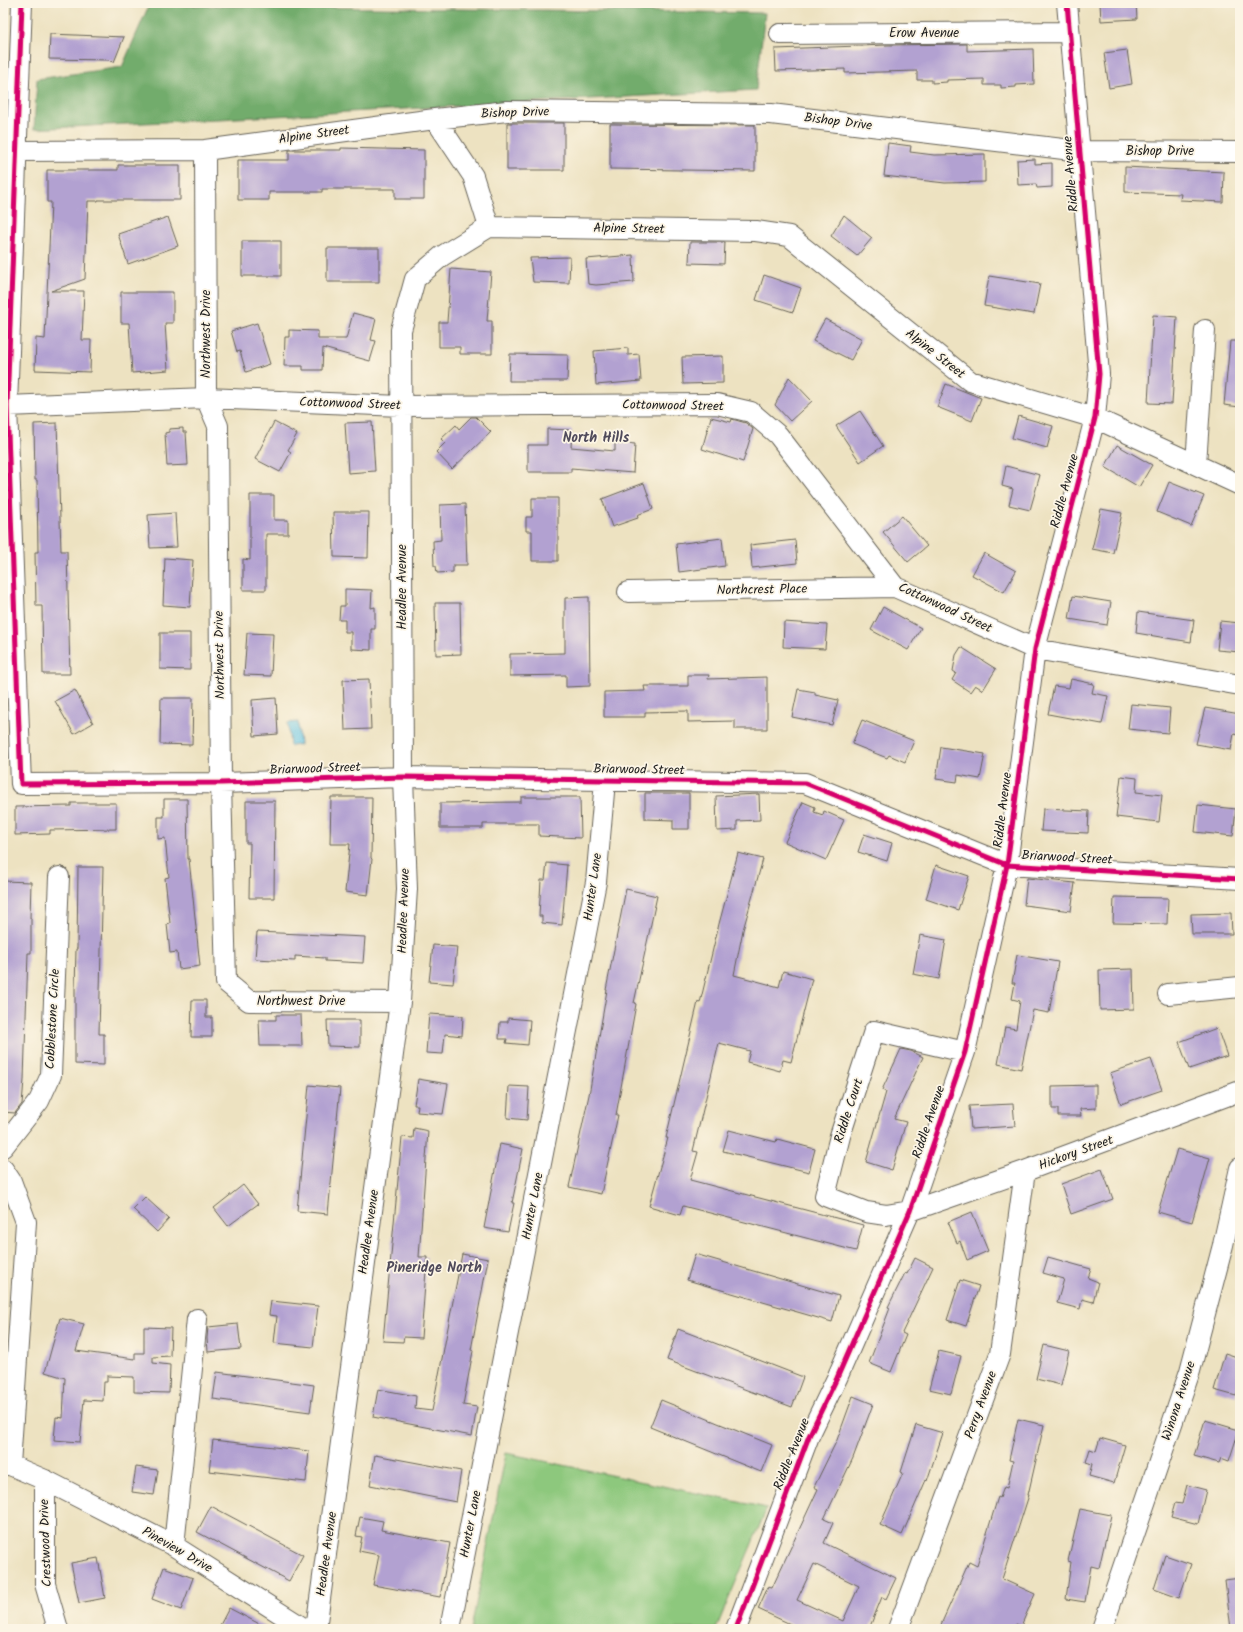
<svg xmlns="http://www.w3.org/2000/svg" width="1243" height="1632" viewBox="0 0 1243 1632" font-family="Kalam,sans-serif">
	<style>
		.green { fill: #8dc87d; stroke: #54724c }
		.forest { fill: #72ac6c; stroke: #476444 }
		.water { fill: #65c4e4; stroke: #407080 }
		.building { fill: #b2a1d1; fill-rule: evenodd }
		.lines { fill: none; stroke-linecap: round; stroke-linejoin: round }
		.minor-casing { stroke: #656156; stroke-width: 22 }
		.minor { stroke: #fff; stroke-width: 20 }
		.cycleway-casing { stroke: #fcf5e5; stroke-width: 8 }
		.cycleway { stroke: #d6006c; stroke-width: 5 }
		.labels { text-anchor: middle; dominant-baseline: central; stroke-width: 3.5; stroke-linejoin: round; paint-order: stroke }
		.street-label { font-size: 13px; fill: #1c1c1c; stroke: #fcf5e5 }
		.neighbourhood-label { font-size: 14px; font-weight: bold; fill: #504b5b; stroke: #fcf5e5 }
	</style>
	<rect width="100%" height="100%" fill="#fcf5e5"/>
	<filter id="ink" filterUnits="userSpaceOnUse"><feTurbulence type="fractalNoise" baseFrequency=".025" numOctaves="2"/><feDisplacementMap in="SourceGraphic" scale="8" xChannelSelector="R" yChannelSelector="G"/><feConvolveMatrix kernelMatrix="1 2 1 2 8 2 1 2 1" color-interpolation-filters="sRGB"/></filter>
	<filter id="wash" filterUnits="userSpaceOnUse"><feTurbulence type="fractalNoise" baseFrequency=".012" numOctaves="4" result="noise"/><feDisplacementMap in="SourceGraphic" scale="16" xChannelSelector="R" yChannelSelector="G"/><feGaussianBlur stdDeviation="0.9" result="paint"/><feColorMatrix in="noise" values="0 0 0 0 0 0 0 0 0 0 0 0 0 0 0 0 0 1.4 0 .05"/><feComposite in="paint" operator="in"/></filter>
	<g filter="url(#wash)">
		<rect width="100%" height="100%" fill="#ede2c1"/>
		<!-- green -->
		<path class="green" d="M506,1453l261,55 -51,121h-245z"/>
		<!-- forest -->
		<path class="forest" d="M149,5l616,8 -9,77 -722,39 3,-50 85,-12z"/>
		<!-- water -->
		<path class="water" d="M298,722l2,23 -10,1 -2,-23z"/>
		<g id="blocks">
			<!-- building -->
			<path class="building" d="M1100,3h36l1,16 -36,2z
				M50,34l74,3 -10,25 -6,-2 -59,-1z
				M967,44v7l66,-2 1,35 -18,1v2l-15,1v-3h-17v-6l-37,1v2l-15,1v-3h-15v-9l-72,2v-4l-69,2 -1,-22 112,-4z
				M1127,50l5,34 -23,4 -5,-35z
				M507,123h57v47h-57z
				M610,124l145,1v46l-145,-2z
				M888,143l23,3 -1,6 24,3 51,-1v28l-40,1 -61,-7z
				M341,148l83,2v49h-29v-10h-73v3h-53v8h-31v-40h51v-10h52z
				M1035,159v5l17,-1v24l-15,1 -1,-4 -18,1 -1,-25z
				M118,165h62v35h-82v1h-10l-3,78 -34,12h33l-2,49h9l-1,32 -55,-2 1,-32 9,1 6,-137h-4v-32h71z
				M1125,167l99,5 -1,30 -43,-2 1,-6 -56,-2z
				M844,215l28,23 -15,18 -26,-20z
				M168,217l10,29 -50,18 -10,-30z
				M242,241h39v35h-39z
				M690,242h35l-1,22 -35,-1z
				M327,248h52v34h-52z
				M633,255l1,27 -38,3 -8,-1 -2,-25z
				M570,257l-1,26 -36,-1 -3,-24z
				M451,269l40,3 -4,49h5v33h-32v-7h-21v-25h8z
				M764,275l37,13 -8,24 -37,-12z
				M989,276l51,8 -6,30 -50,-8z
				M121,292h52v31h-8l3,47 -36,3 -3,-50h-8z
				M353,313l23,6 -5,21 5,1 -6,20 -47,-13 -1,22h-19v-4h-19l1,-29h4v-7l29,1v8h28z
				M1153,315l24,2 -5,87 -24,-1z
				M825,319l37,20 -11,21 -38,-19z
				M257,323l13,41 -24,8 -6,-21 -3,1 -6,-21z
				M1230,341h10v66l-16,-2z
				M628,348v7l11,-1 2,27 -45,4 -2,-34z
				M510,354l58,1 -1,26h-58z
				M723,356v27l-40,1 -1,-27z
				M789,377l23,24 -22,20 -15,-16z
				M946,384l35,14 -9,23 -35,-14z
				M860,411l23,35 -23,16 -24,-36z
				M1018,416l35,10 -6,22 -35,-10z
				M471,417h5l15,15 -39,37 -16,-17 9,-9 -4,-4 15,-14 3,4z
				M711,417l20,5 1,-3 14,4 7,6 -10,33 -41,-13z
				M274,422l23,12 -9,16 3,2 -11,20 -25,-13z
				M372,422l3,49 -27,2 -3,-50z
				M57,423l4,128h6l3,123h-27l-1,-68h-6l-1,-54h3l-1,-72h-2l-1,-56z
				M183,428v4h3l2,33 -21,1 -2,-33 4,-1v-3z
				M547,429l25,1 -1,17 44,4v-9l20,2 -2,29 -62,-5v4h-43v-27h19z
				M1117,445l35,20 -13,22 -34,-20z
				M1006,466l34,9 -10,35 -21,-5 4,-16 -11,-3z
				M1169,482l35,14 -13,30 -34,-14z
				M644,483l9,26 -16,6 1,3 -26,9 -10,-28z
				M250,495h24v25h14v14h-22v56h-23v-31l7,1z
				M532,498h26v63h-26v-30h-6v-14h6z
				M465,504l2,61h-14v7l-16,1 -1,-7h-2l-1,-25 8,-1 -1,-35z
				M1101,509l21,4 -9,40 -21,-4z
				M333,512h36l-1,46 -34,-1z
				M175,513l2,34 -27,1 -2,-33z
				M902,516l25,30 -19,16 -25,-30z
				M722,538l3,28 -46,6 -3,-28z
				M795,540l2,23 -45,5 -2,-23z
				M984,553l32,18 -12,21 -32,-17z
				M165,558l28,2 -3,47 -27,-2z
				M345,589l27,1 -1,18 4,-1v22h-4v21l-20,-1v-17h-6v-12h-6l1,-14h5z
				M1073,596l38,6 -4,23 -38,-6z
				M589,597l1,89 -24,1v-12l-56,1v-22l55,-1v-55z
				M435,603h25l1,51 -25,1z
				M883,607l38,21 -13,22 -37,-20z
				M1138,612l56,8 -3,22 -55,-9z
				M1220,621l20,2v29l-23,-2z
				M784,622l43,3 -2,24 -42,-2z
				M160,633h30v37l-30,-1z
				M247,633l26,1 -2,42 -27,-1z
				M961,647l35,22 -13,21 -8,-5 -5,7 -18,-12 4,-7 -3,-2 3,-16z
				M688,675h21l-1,4 59,-2v52h-32v-8l-47,1v-11l-43,1v5h-41v-25l41,-1 -1,-5h44z
				M369,679l2,50 -26,1 -2,-50z
				M1071,679l23,5 -2,9 16,3 -6,28 -54,-10 6,-28 15,2z
				M798,689l17,3v3l23,5 -6,25 -40,-8z
				M75,690l18,33 -19,11 -19,-33z
				M161,698h32l-1,47 -32,-1z
				M276,698l2,36 -24,2 -2,-36z
				M1131,704l39,4 -2,25 -40,-4z
				M1205,708l35,6 -2,21 -4,-1 -3,16 -35,-6z
				M862,720l52,21 -9,21 -16,-7 -2,3 -35,-14z
				M941,747l44,7 -5,25 -22,-4 -1,7 -21,-3z
				M1121,776l16,2 -1,14 26,3 -3,27 -43,-5z
				M645,793h44v36h-16v-9l-28,-1z
				M759,794l1,26 -23,1v9l-20,1 -1,-35z
				M331,797h41l-1,61 1,1 -4,36 -23,-3 5,-48h-20z
				M521,797h59l1,41 -42,-2v-12h-56v4h-43v-25l81,-1z
				M164,799h23l1,60h1l11,107 -21,3 -2,-17 -7,1 -3,-29 3,-1 -5,-45 4,-1 -4,-39 -7,1v-22h6z
				M246,801h29l-1,97h-25l1,-55h-4z
				M803,802l12,5 -1,5 9,3 1,-4 20,9 -18,40 -41,-18z
				M71,803h45v26l-66,1v4l-35,1v-28l56,-1z
				M1198,805l38,4 -3,27 -38,-4z
				M1043,809l46,2 -1,22 -47,-2z
				M864,834l28,9 -5,18 -29,-9z
				M738,853l25,6 -20,71 -9,45 45,12 4,-16 29,8 -21,83 -8,-2 -3,11 -33,-9 3,-11 -31,-8 -26,108 5,1 -8,28 173,45 -7,26 -173,-45 -3,9 -31,-9 19,-68h-2l32,-136 2,1 19,-79z
				M547,863l20,2 -5,60 -20,-2v-7h-3l2,-36h4z
				M936,865l33,11 -11,34 -32,-11z
				M78,867h25l-4,167h5v31l-29,-1v-75l1,-40h1z
				M1027,878l48,5 -4,28 -47,-6z
				M3,881l28,1 -1,36h1v35h-3l-4,127 -2,24 -7,9 -12,-1z
				M626,889l31,7 -23,107 2,1 -20,111h2l-17,79 -32,-7 20,-92 18,-105h-1z
				M1114,897l54,1 -1,26 -54,-1z
				M1231,913l1,21h-40l-1,-20z
				M257,932l108,5 -2,26 -38,-2v-3l-30,-2v5l-40,-2z
				M920,935l26,5 -7,39 -26,-5z
				M433,945l24,2 -4,37 -24,-2z
				M1017,955l41,7 -9,51 -16,-3 -12,59 -23,-5 7,-37 11,2 4,-28 -8,-2 3,-16h-3z
				M1133,969l1,40 -34,1 -1,-40z
				M192,1000h14v17h6v20h-21z
				M429,1014l34,2 -1,20 -17,-2 -2,20 -17,-1z
				M276,1015h25l1,31h-42l-1,-26h17z
				M508,1018l22,2 -2,25 -22,-2 1,-4h-8l1,-17h8z
				M327,1020h33v27l-32,-1z
				M1217,1028l10,28 -38,13 -10,-27z
				M901,1049l10,2 12,6 -29,62 12,3 -14,48 -26,-8 20,-70 -4,-2z
				M1151,1059l11,31 -41,14 -11,-31z
				M418,1079l30,5 -5,30 -26,-2 1,-7h-4z
				M309,1085l31,3 -12,126 -31,-3z
				M1096,1085v23l-16,1 1,7h-23v-7h-6v-23z
				M509,1086l20,1 -2,33 -20,-2z
				M1013,1104l2,22 -44,3 -2,-23z
				M414,1128l14,3 -9,126h8l-6,81 -17,-1 -1,5 -20,-1 19,-204 11,1z
				M729,1130l47,12 1,-3 38,10 -6,23 -86,-21z
				M500,1144l23,5 -11,54h2l-6,29 -24,-4z
				M1177,1149l33,9 -18,64 -34,-10z
				M1102,1169l11,30 -42,15 -10,-30z
				M243,1185l15,19 -30,22 -14,-18z
				M145,1197l24,22 -12,13 -24,-23z
				M972,1212l16,39 -21,9 -7,-19 -3,2 -9,-21z
				M462,1254l26,5 -17,91 2,1 -10,54 14,2 -5,29 -99,-19 5,-28 38,7 -1,13 17,2z
				M695,1254l144,42 -7,26 -145,-42z
				M1048,1257l43,12 -3,9 10,4 -5,20 -11,-3 -2,10 -23,-6 7,-24 -21,-6z
				M915,1258l18,9 -31,66 4,2 -15,37 -22,-9 21,-55 -2,-1 17,-34 2,1z
				M960,1280l19,6 -13,40 -19,-6z
				M271,1301l47,5 -5,41 -39,-4 3,-27 -8,-1z
				M60,1318l24,6 -8,27 59,8v-6h9v-26l27,1 -1,28 -17,1v6l17,2 -1,28 -35,-1v-15l-27,-1v6h-3l-1,19 -19,-1 -4,42 -26,-2 2,-23 7,1 2,-40 -20,-6z
				M238,1324l3,25 -33,3 -1,-14 1,-11z
				M678,1329l125,48 -11,30 -125,-47z
				M1044,1345l25,6 -8,34 -25,-6z
				M939,1351l22,5 -10,38 -22,-5z
				M1225,1353l15,5v26l-4,12 -22,-6z
				M217,1372l97,13 -4,27 -97,-13z
				M853,1396l20,8 -20,54 -29,61 9,4 -9,20 72,35 -10,21 -4,-2 -13,32h-68l-43,-20 10,-22 4,1 46,-99 -4,-2 23,-47zM814,1564l45,22 -16,35 -46,-21z
				M661,1400l111,45 -11,27 -111,-45z
				M1018,1419l26,6 -16,70h1l-27,84 33,15 -14,32 -5,-2 -2,5h-75l30,-67 8,4 21,-69 2,1 4,-11 3,1 6,-27 -4,-1z
				M1205,1420l34,10 -10,31 -8,-3 -2,5 -25,-7z
				M916,1425l27,8 -16,48 -1,-1 -24,55 -22,-10 23,-52 -2,-1z
				M1100,1438l25,7 -11,38 -25,-7 3,-12 -6,-2 4,-13 6,2z
				M213,1440l96,11 -3,31 -97,-11z
				M375,1455l86,16 -5,31 -86,-17z
				M136,1467l22,3 -4,25 -22,-3z
				M1187,1485l19,5 -8,34 -27,-7 4,-14 7,1z
				M211,1506l92,49 -14,26 -92,-49z
				M1080,1509l31,6 -12,53 -8,-2 -6,36 -19,-3 5,-37 -3,-1z
				M360,1517l23,4 -2,9 69,13 -10,54 -67,-12 6,-30 -20,-4 3,-14 -6,-1z
				M1165,1555l26,9 -12,34 -25,-9z
				M98,1558l7,40 -26,5 -8,-40z
				M164,1567l29,11 -12,32 -29,-11z
				M1240,1578v51h-9l-6,-49z
				M229,1608l40,21h-51z"/>
		</g>
	</g>
	<g filter="url(#ink)">
		<use href="#blocks" fill-opacity="0" stroke="#656156" stroke-width="1"/>
		<g class="lines">
			<!-- minor casing -->
			<g class="minor-casing">
				<path id="minor" d="M22,3l-15,403 14,378 200,-1 182,-6 402,6 202,82 233,14
					M780,34l289,-2
					M435,119l72,-8 264,3 309,37 160,1
					M205,150l1,248 12,28 3,357 5,199 23,19 151,1
					M17,151l188,-1 230,-31 38,57 16,51
					M489,227l267,4 33,5 181,145 125,37 145,67
					M7,406l199,-8 195,8 316,-2 34,8 27,23 117,152 140,62 205,36
					M1196,464l9,-134
					M628,592l267,-5
					M1168,994l72,-7
					M965,1052l-91,-21 -34,105 -15,60 41,16 20,3 24,-4 115,-40 215,-80
					M3,1147l36,-46 12,-26 8,-198
					M3,1169l8,12 15,41 -16,243
					M3,1465h7l35,15 129,66 131,83
					M45,1480v104l13,45
					M174,1546l23,-227
					M316,1629l84,-627 7,-113 -4,-112 -2,-447 14,-51 27,-23 47,-29
					M450,1629l146,-747 9,-101
					M736,1629l73,-193 28,-58 73,-167 55,-159 42,-187 28,-216 60,-231 4,-44 -32,-371
					M898,1629l102,-275 25,-183
					M1102,1629l88,-258 33,-126 17,-77"/>
			</g>
			<!-- minor -->
			<use href="#minor" class="minor"/>
			<!-- cycleway casing -->
			<g class="cycleway-casing">
				<path id="cycleway" d="M22,3l-15,403 14,378 200,-1 182,-6 402,6 202,82 233,14
					M736,1629l73,-193 28,-58 73,-167 55,-159 42,-187 28,-216 60,-231 4,-44 -32,-371"/>
			</g>
			<!-- cycleway -->
			<use href="#cycleway" class="cycleway"/>
		</g>
	</g>
	<g class="labels">
		<!-- street labels -->
		<g class="street-label">
			<text x="924" y="33">Erow Avenue</text>
			<text transform="translate(515 113) rotate(-2)">Bishop Drive</text>
			<text transform="translate(838 122) rotate(7)">Bishop Drive</text>
			<text transform="translate(314 135) rotate(-8)">Alpine Street</text>
			<text x="1160" y="151">Bishop Drive</text>
			<text transform="translate(1071 174) rotate(-95)">Riddle Avenue</text>
			<text transform="translate(629 229) rotate(1)">Alpine Street</text>
			<text transform="translate(206 334) rotate(-90)">Northwest Drive</text>
			<text transform="translate(935 354) rotate(38)">Alpine Street</text>
			<text transform="translate(350 404) rotate(2)">Cottonwood Street</text>
			<text transform="translate(673 406) rotate(1)">Cottonwood Street</text>
			<text transform="translate(1065 491) rotate(-75)">Riddle Avenue</text>
			<text transform="translate(402 587) rotate(-90)">Headlee Avenue</text>
			<text transform="translate(762 590) rotate(-1)">Northcrest Place</text>
			<text transform="translate(945 608) rotate(25)">Cottonwood Street</text>
			<text transform="translate(220 655) rotate(-91)">Northwest Drive</text>
			<text transform="translate(315 769) rotate(-2)">Briarwood Street</text>
			<text transform="translate(639 770) rotate(1)">Briarwood Street</text>
			<text transform="translate(1003 810) rotate(-83)">Riddle Avenue</text>
			<text transform="translate(1067 858) rotate(3)">Briarwood Street</text>
			<text transform="translate(593 887) rotate(-82)">Hunter Lane</text>
			<text transform="translate(404 911) rotate(-88)">Headlee Avenue</text>
			<text x="301" y="1001">Northwest Drive</text>
			<text transform="translate(53 1019) rotate(-87)">Cobblestone Circle</text>
			<text transform="translate(849 1111) rotate(-72)">Riddle Court</text>
			<text transform="translate(929 1122) rotate(-71)">Riddle Avenue</text>
			<text transform="translate(1076 1153) rotate(-20)">Hickory Street</text>
			<text transform="translate(533 1206) rotate(-79)">Hunter Lane</text>
			<text transform="translate(369 1232) rotate(-82)">Headlee Avenue</text>
			<text transform="translate(1179 1401) rotate(-72)">Winona Avenue</text>
			<text transform="translate(981 1405) rotate(-70)">Perry Avenue</text>
			<text transform="translate(792 1454) rotate(-68)">Riddle Avenue</text>
			<text transform="translate(471 1524) rotate(-79)">Hunter Lane</text>
			<text transform="translate(46 1543) rotate(-92)">Crestwood Drive</text>
			<text transform="translate(177 1550) rotate(30)">Pineview Drive</text>
			<text transform="translate(327 1554) rotate(-82)">Headlee Avenue</text>
		</g>
		<!-- neighbourhood labels -->
		<g class="neighbourhood-label">
			<text x="596" y="438">North Hills</text>
			<text x="434" y="1268">Pineridge North</text>
		</g>
	</g>
	<!-- margin -->
	<rect width="1243" height="1632" fill="none" stroke="#fcf5e5" stroke-width="16"/>
</svg>
